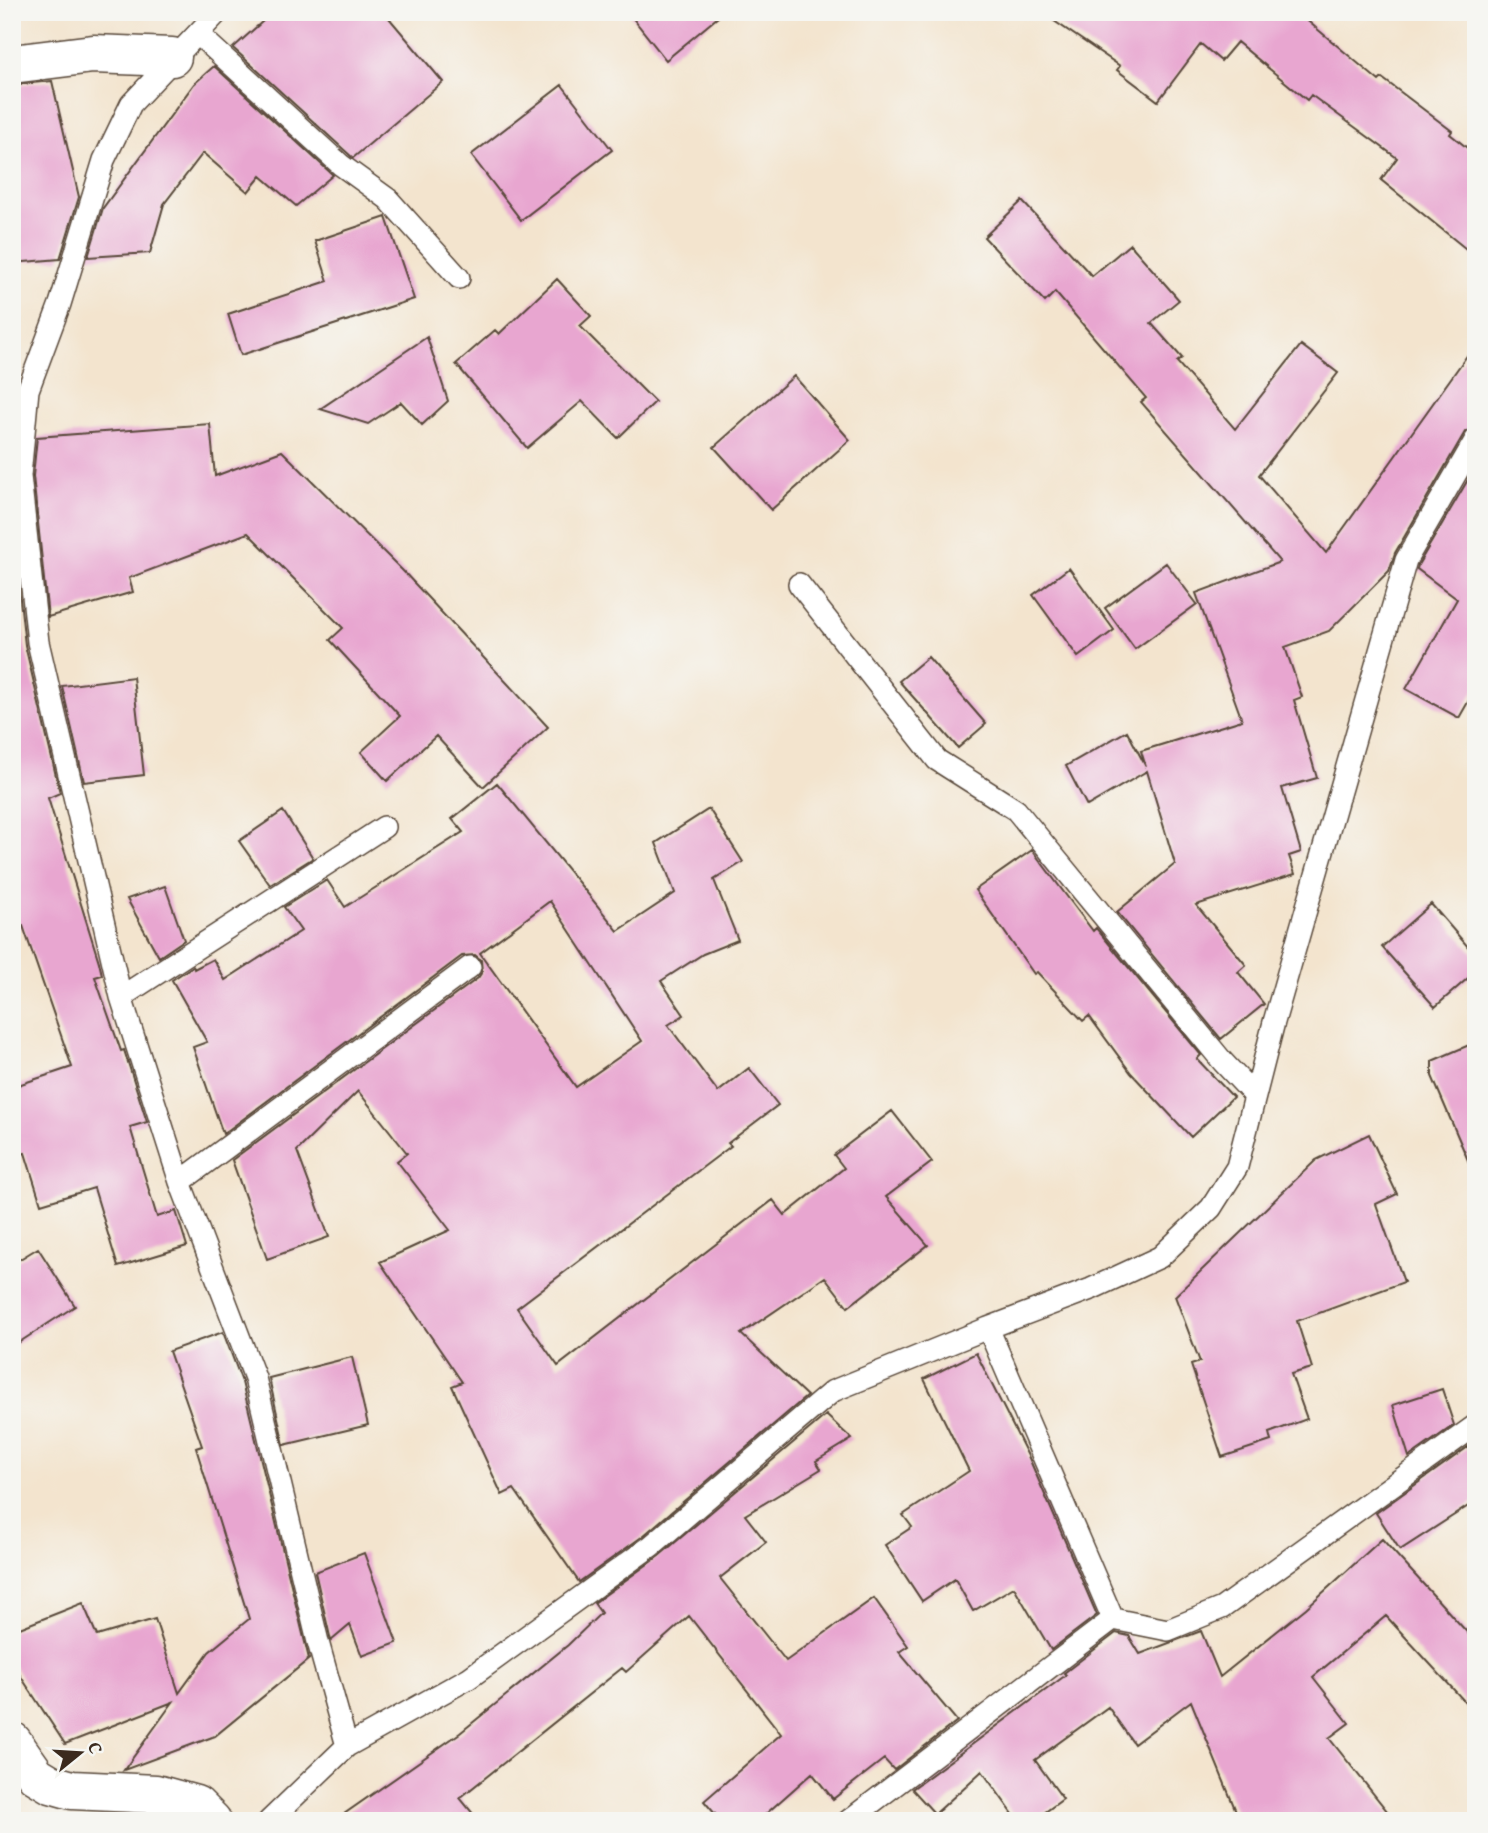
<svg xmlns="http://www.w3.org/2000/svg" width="1488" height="1833" viewBox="0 0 1488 1833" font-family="'Gentium Book Plus',serif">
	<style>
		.building { fill: #e8a6d0; fill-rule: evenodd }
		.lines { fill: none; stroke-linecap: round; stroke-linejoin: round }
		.lane-casing { stroke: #574638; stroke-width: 24 }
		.street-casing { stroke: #574638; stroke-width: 41 }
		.lane { stroke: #fff; stroke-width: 21 }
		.street { stroke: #fff; stroke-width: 38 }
	</style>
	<rect width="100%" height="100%" fill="#f6f6f2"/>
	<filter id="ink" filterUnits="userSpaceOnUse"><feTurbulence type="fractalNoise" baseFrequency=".0143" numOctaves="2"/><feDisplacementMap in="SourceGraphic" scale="14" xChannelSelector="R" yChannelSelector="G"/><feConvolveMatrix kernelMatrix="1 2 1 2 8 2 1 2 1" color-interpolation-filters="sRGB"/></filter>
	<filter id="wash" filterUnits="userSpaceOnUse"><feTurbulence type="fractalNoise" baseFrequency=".00686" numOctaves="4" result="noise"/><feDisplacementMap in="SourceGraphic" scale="28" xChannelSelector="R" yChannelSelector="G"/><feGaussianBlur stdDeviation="1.57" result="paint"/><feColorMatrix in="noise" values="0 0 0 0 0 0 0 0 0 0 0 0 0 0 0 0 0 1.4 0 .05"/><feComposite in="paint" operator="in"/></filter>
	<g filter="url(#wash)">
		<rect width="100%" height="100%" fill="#f3e4ce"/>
		<g id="blocks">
			<!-- building -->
			<path class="building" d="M273,12h111l59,70 -90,76 -120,-110z
				M628,12h96l-58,48z
				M1041,12h256l82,69 3,-3 70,53 -2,3 26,21v102l-95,-77 16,-22 -86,-63 -4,5 -70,-58 -16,19 -20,-17 -43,57 -41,-31 3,-4z
				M214,66l119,109 -37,31 -35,-30 -13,16 -45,-39 -39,51 -14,49 -62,4 15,-49 91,-124z
				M52,81l27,116 -19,62 -48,4v-178z
				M562,85l50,65 -91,70 -50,-65z
				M1022,201l70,75 38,-32 49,56 -28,23 31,35 -5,4 58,67 66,-84 37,28 -79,102 67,78 150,-210v83l-11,6 -70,121 -6,18 -60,60 -44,16 17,50 -8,3 23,78 -35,10 19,64 -12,4 6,18 -99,31 50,60 -8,7 26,32 -43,35 -104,-127 58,-48 -28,-93 -60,35 -21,-40 61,-35 19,36 -5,-16 101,-31 -46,-127 84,-31 -139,-160 5,-4 -91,-106 -10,10 -61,-65z
				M386,217l28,82 -173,56 -13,-41 100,-33 -13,-40z
				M557,279l34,37 -11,10 75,76 -37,36 -36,-37 -55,47 -71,-84 39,-34 4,4z
				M427,337l21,64 -26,24 -21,-23 -33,22 -48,-15z
				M794,376l56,64 -79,70 -57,-63z
				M210,424l5,52 67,-25 121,120 145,156 -65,60 -47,-51 -49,45 -26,-29 39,-36 -70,-76 13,-12 -95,-95 -119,45 4,14 -85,25 -15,-141 4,-39z
				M1476,466v222l-17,30 -53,-29 51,-90 -40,-30 1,-4z
				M12,526l13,119 35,148 -12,5 51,164 3,13 -7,2 26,74 3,-1 23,72 -17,5 27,90 19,-6 11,35 -69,21 -24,-79 -53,16 -16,-51 -13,3v-69l60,-20 -49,-141 -11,6z
				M1166,563l31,41 -62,45 -30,-41z
				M1069,568l45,62 -36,27 -45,-62z
				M928,657l58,67 -28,24 -59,-67z
				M133,677l11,98 -60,7 -22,-96z
				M497,783l121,148 57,-38 -19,-50 53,-34 34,53 -29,18 24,60 -35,14 -42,27 23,34 -16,10 50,67 31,-24 29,37 -50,38 3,3 -214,162 41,58 215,-166 12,15 59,-47 -10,-13 58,-44 40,51 -46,35 42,48 -80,62 -23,-30 -84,57 66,62 -164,140 -64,46 -65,-93 -12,6 -50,-109 10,-4 -82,-120 70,-32 -53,-69 10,-8 -49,-62 -61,60 32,86 -62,22 -35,-99 246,-182 4,-6 -1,-12 -6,-5 -13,1 -239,178 -30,-87 14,-5 -35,-62 21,-14 1,3 19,-10 12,21 76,-49 -17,-24 43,-27 18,27 118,-75 -11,-13zM550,901l92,140 -66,46 -96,-134z
				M283,811l30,47 -43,27 -31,-44z
				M1032,850l61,81 3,-3 105,127 -4,4 36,38 -42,40 -60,-64 -42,-57 -6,5 -46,-49 -3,2 -59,-84z
				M165,886l19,54 -25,17 -32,-58z
				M1431,904l45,52v15l-41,36 -53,-60z
				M1476,1042v137l-44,-103v-15z
				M1369,1134l28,60 -21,10 28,78 -107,39 15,47 -21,6 16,45 -38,14 2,8 -49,16 -31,-92 9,-3 -25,-66 141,-136z
				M38,1248l37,58 -63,41v-83z
				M223,1332l19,50 67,277 -94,77 -91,34 49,-68 -108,42 -53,-81v-32l71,-28 14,33 58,-17 24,74 30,-41 40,-33 -53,-171 6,-2 -33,-95z
				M976,1353l53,105 68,157 -46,35 -37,-63 -41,24 -18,-32 -33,22 -37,-56 27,-18 -9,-12 66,-44 -45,-92z
				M352,1357l16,68 -84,20 -15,-67z
				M1442,1389l12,36 -45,32 -16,-52z
				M826,1415l26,24 -36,22 5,8 -76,46 21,27 -46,36 66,83 88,-63 34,48 -9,6 58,69 -63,49 -10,-11 -51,40 -21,-26 -54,48h-37l-17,-20 77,-67 -92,-118 -63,56 -4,-4 -162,130 19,23h-145l126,-88 108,-88 33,-32 -7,-10 65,-47z
				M1468,1447l8,12v42l-76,49 -24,-37z
				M1382,1539l94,103v72l-90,-98 -73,61 36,46 -20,15 66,83h-155l-49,-120 -57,43 -26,-37 -73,53 28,39 -30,22h-15l-36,-50 -47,43 -23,-25 154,-114 -2,-2 52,-40 13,3 11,18 61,-23 19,46 86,-69z
				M364,1553l33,90 -35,13 -12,-31 -19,16 -16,-69z"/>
		</g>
	</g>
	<g filter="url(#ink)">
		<use href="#blocks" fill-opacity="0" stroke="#574638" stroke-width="2"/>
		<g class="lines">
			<!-- lane casing -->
			<g class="lane-casing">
				<path id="lane" d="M218,12l-87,92 -27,56 -44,144 -32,86 -8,86 18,166 83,355 59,185 75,196 63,264 29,104 -78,75
					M198,34l143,131 47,34 71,79
					M1476,439l-70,121 -132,462 -37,145 -26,41 -51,49 -69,32 -103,39 125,291 55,11 54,-22 254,-183
					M799,584l138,176 79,50 207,252 32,34
					M121,997l263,-170
					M180,1182l290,-215
					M347,1746l122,-68 182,-132 182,-155 155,-63
					M848,1821l265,-202"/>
			</g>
			<!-- street casing -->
			<g class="street-casing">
				<path id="street" d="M12,64l81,-10 79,3
					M12,1741l24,34 15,9 21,6 84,4 40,11 16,16"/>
			</g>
			<!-- lane -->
			<use href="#lane" class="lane"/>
			<!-- street -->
			<use href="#street" class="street"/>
		</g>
	</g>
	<!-- margin -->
	<rect width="1488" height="1833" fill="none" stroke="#f6f6f2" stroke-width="42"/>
	<!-- north arrow -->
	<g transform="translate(80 1753) rotate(72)" stroke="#f6f6f2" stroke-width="5" paint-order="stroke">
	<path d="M0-5L12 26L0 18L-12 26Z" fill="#3b2a1e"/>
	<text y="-10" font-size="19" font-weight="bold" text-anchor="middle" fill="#3b2a1e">С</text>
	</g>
</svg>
